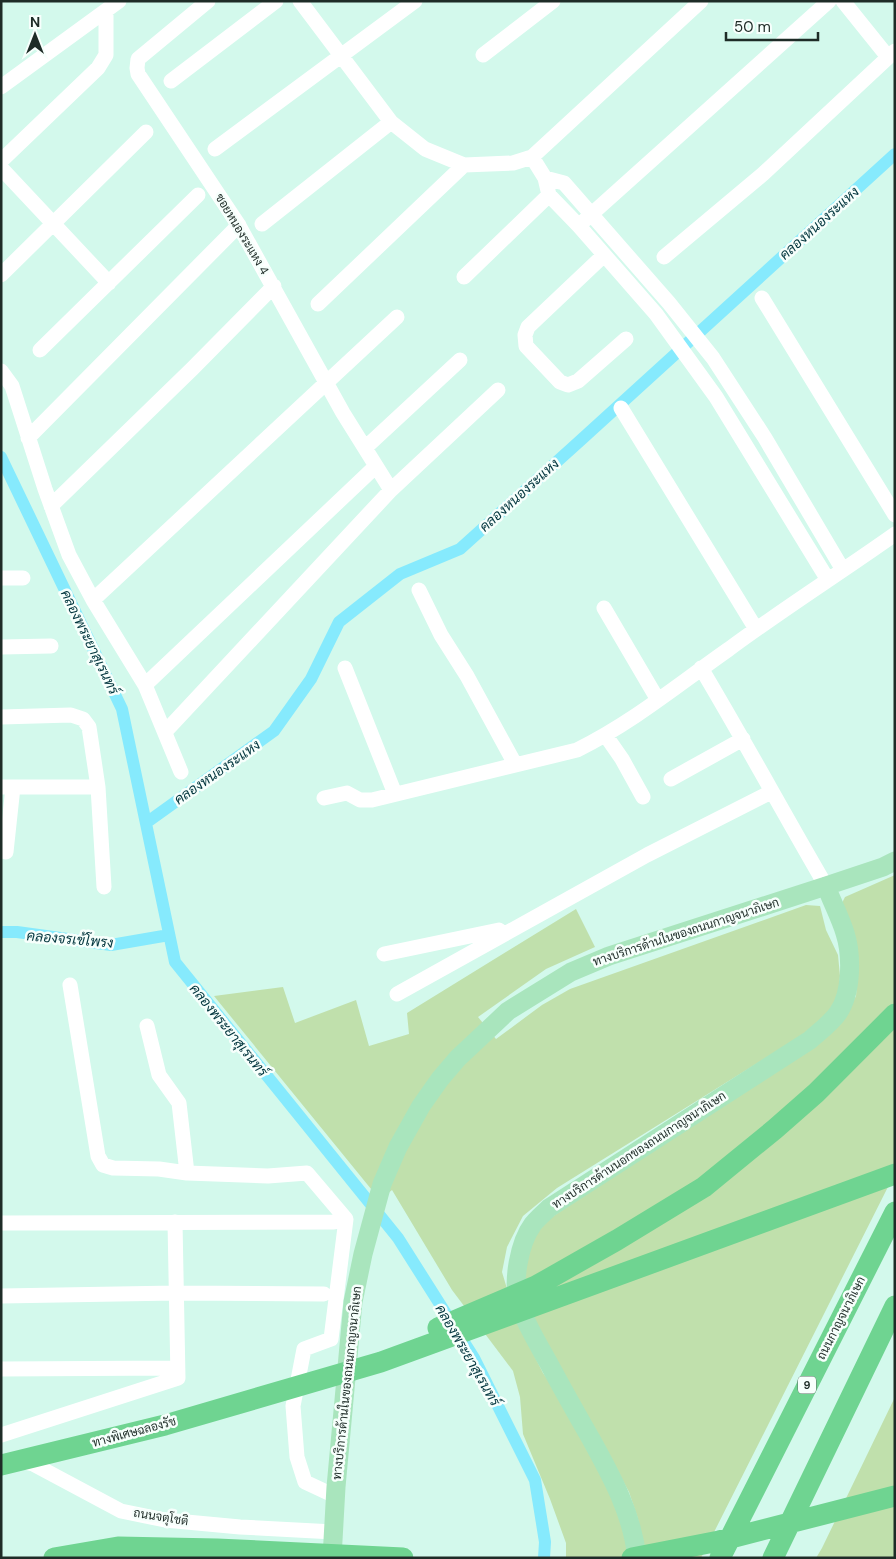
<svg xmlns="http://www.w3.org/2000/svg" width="896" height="1559" viewBox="0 0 896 1559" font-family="'DM Sans',Sarabun,sans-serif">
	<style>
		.green { fill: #c0e0ac }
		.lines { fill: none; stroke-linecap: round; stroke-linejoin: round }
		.canal { stroke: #86eafd; stroke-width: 12 }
		.minor { stroke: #fff; stroke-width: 15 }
		.major { stroke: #a9e5bd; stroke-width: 19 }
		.highway { stroke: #6fd491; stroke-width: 21 }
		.labels { text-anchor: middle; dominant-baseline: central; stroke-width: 5; stroke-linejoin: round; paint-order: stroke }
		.shield { fill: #f7fffc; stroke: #5f6b67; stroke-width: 1 }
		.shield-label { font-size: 11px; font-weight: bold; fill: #1e2c27 }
		.street-label { font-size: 12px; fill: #1e2c27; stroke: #f7fffc }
		.water-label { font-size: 14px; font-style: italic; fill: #04373f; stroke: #f7fffc }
	</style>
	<rect width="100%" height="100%" fill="#d3f9ec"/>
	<!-- green -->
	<path class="green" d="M895,875v298l-194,385h-59l-4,-39 -9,-27 -95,-173 -11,-42 10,-39 12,-16 300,-205 11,-21 1,-15 -16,-76 4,-8z
		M806,905l14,1 6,24 12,25 2,21 -2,24 -18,24 -263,164 -34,28 -16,31 -5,25 14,47 27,54 15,21 59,111 10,28 1,25h-62v-15l-16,-44 -27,-65 -3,-37 -7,-26 -61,-81 -60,-100 -12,10 -166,-204 69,-9 12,36 61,-23 13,46 40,-12 -2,-21 169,-104 19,38 -49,22 -68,48 18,22 46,-34 28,-16z
		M895,1397v161h-79l6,-10z"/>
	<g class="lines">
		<!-- canal -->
		<path class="canal" d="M1,457l121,252 53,253 223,276 76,120 61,122 10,62 -1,16
			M146,823l128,-92 37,-52 28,-57 61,-48 60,-25 122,-110 313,-285
			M1,932h16l94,13 58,-10"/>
		<!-- minor -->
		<path class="minor" d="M208,1l-70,58 -1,9 1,6 100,150 105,189 48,77
			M300,1l91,121 34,27 39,16 49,-2 19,-6 13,21 4,17 30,31 77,88 60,83 112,183
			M843,1l45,56
			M483,55l70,-54
			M171,81l105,-80
			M1,87l118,-86
			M215,149l200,-148
			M532,157l169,-156
			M1,161l97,-93 8,-13v-44
			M1,168l108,115
			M545,178l19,5 105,120 44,55 52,80 78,132
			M585,220l244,-219
			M262,224l129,-102
			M604,255l-76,72 -3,8 1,11 34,36 8,3 10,-4 48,-42
			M664,257l99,-83 132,-123
			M1,275l145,-143
			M464,277l85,-82
			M762,298l133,217
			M318,304l146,-139
			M40,350l158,-155
			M1,371l11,15 33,103 24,66 24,45 52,85 36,87
			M621,408l135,221
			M28,438l211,-213
			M365,448l95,-88
			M51,506l141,-137 82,-83
			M1,578h22
			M419,590l22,45 26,41 48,88
			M93,600l304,-283
			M604,608l54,92
			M1,647l50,-1
			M345,668l50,126
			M701,668c43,72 83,146 125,218
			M145,685l231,-219
			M1,717l70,-2 12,4 6,8 9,60 6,100
			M165,732l226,-242 107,-100
			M606,736l16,23 21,38
			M671,779l72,-40
			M1,787h97
			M324,798l23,-5 13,7h12l205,-50c55,-27 102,-66 152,-101 54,-40 111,-76 166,-115
			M6,852l7,-65
			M384,954l115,-24 5,4
			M70,985l28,171 5,9 10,3 46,1 28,4 81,3 39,-3 39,46 -15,120 -27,10 -11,57 4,51 8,25 30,14
			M397,994l250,-139 124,-63
			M147,1026l12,49 20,28 8,70
			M1,1223l333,-1
			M1,1296l175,-3 148,1
			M1,1369l176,-1
			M1,1435l177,-57 -3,-156
			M20,1461l13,3 88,47 44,9 75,7 94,5"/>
		<!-- major -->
		<path class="major" d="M332,1558l4,-71 17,-185 10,-48 19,-70 6,-14 10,-23 23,-41 19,-27 18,-21 50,-47 63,-39 38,-16 217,-70 57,-19 12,-6
			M637,1558c-5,-45 -25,-81 -46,-119 -15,-26 -29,-51 -43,-77 -10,-18 -22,-38 -29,-57 -7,-23 0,-62 14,-81 5,-6 11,-11 16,-16l261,-168c10,-9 21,-17 28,-27 14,-20 14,-58 7,-80 -5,-16 -13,-31 -19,-47"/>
		<!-- highway -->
		<path class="highway" d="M438,1328l98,-42 81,-46 87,-53 71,-58 41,-36 79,-79
			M1,1465l164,-40 216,-63 514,-188
			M54,1558l64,-11 99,2 186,9
			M632,1558l87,-17 176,-45
			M720,1558l175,-346
			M773,1558l122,-252"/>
	</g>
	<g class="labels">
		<!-- shield labels -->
		<rect class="shield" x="798" y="1376.5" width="18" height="17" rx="4"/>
		<g class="shield-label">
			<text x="807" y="1385">9</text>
		</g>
		<!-- street labels -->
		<g class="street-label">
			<text transform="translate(242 234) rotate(59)">ซอยหนองระแหง 4</text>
			<text transform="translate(686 932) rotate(-18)">ทางบริการด้านในของถนนกาญจนาภิเษก</text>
			<text transform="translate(639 1150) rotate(-33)">ทางบริการด้านนอกของถนนกาญจนาภิเษก</text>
			<text transform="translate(841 1318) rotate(-63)">ถนนกาญจนาภิเษก</text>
			<text transform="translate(347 1383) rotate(-84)">ทางบริการด้านในของถนนกาญจนาภิเษก</text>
			<text transform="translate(134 1432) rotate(-15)">ทางพิเศษฉลองรัช</text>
			<text transform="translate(161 1517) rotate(9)">ถนนจตุโชติ</text>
		</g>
		<!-- water labels -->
		<g class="water-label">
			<text transform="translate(819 223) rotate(-42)">คลองหนองระแหง</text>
			<text transform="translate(519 495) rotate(-42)">คลองหนองระแหง</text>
			<text transform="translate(90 642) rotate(64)">คลองพระยาสุเรนทร์</text>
			<text transform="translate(217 772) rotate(-35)">คลองหนองระแหง</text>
			<text transform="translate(70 939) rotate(5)">คลองจรเข้โพรง</text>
			<text transform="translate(229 1030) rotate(51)">คลองพระยาสุเรนทร์</text>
			<text transform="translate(468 1355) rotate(60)">คลองพระยาสุเรนทร์</text>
		</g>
	</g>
	<!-- border -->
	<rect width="896" height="1559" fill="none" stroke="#1e2c27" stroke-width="5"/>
	<!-- north arrow -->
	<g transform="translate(35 35)" stroke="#f7fffc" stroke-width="4" paint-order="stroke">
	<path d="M0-4L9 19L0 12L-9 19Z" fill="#1e2c27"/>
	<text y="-8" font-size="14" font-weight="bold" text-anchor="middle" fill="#1e2c27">N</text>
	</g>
	<!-- scale -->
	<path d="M726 32v8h92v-8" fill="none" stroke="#1e2c27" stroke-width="2.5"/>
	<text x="734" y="32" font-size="15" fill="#1e2c27" stroke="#f7fffc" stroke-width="4" paint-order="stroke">50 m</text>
</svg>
